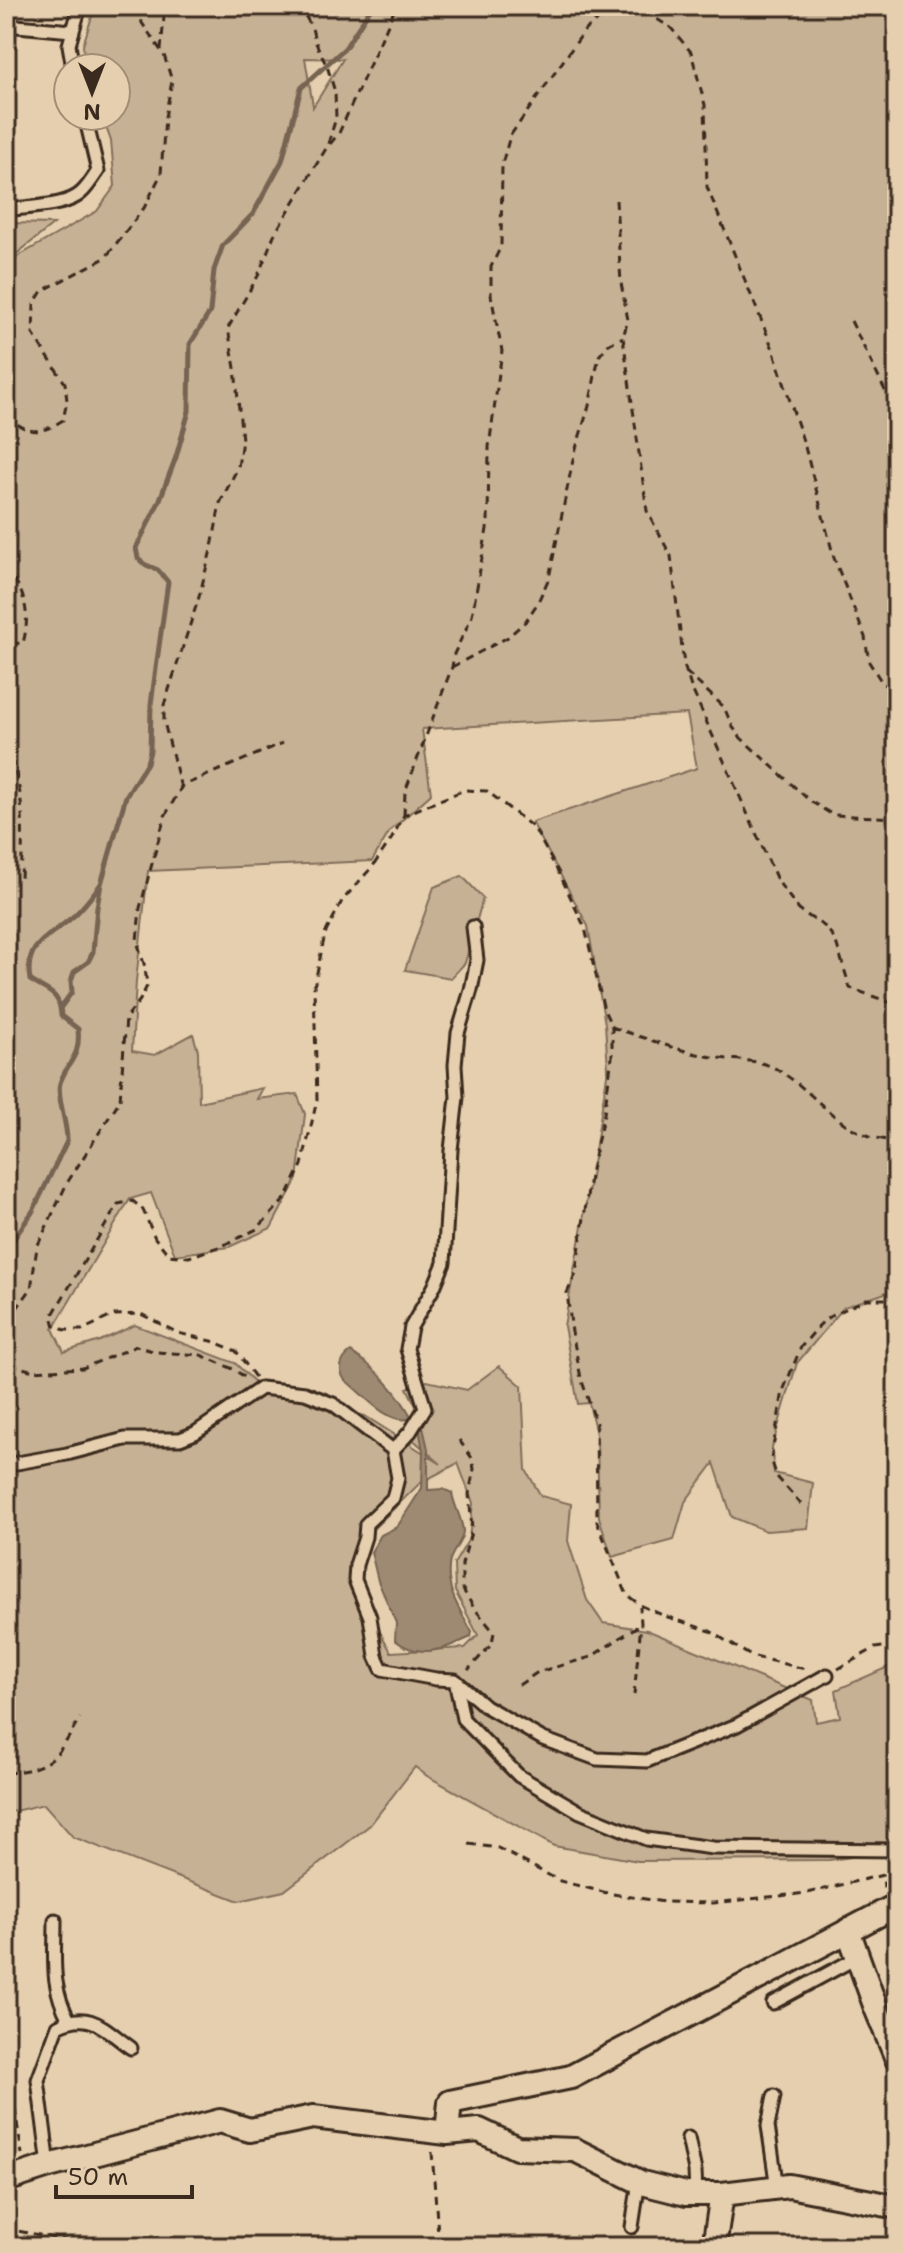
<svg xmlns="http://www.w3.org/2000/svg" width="903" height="2253" viewBox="0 0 903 2253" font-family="'Shantell Sans',sans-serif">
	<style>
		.green { fill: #c7b195; stroke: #816e5a; stroke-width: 2; fill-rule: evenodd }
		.water { fill: #9e8a73; stroke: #766451; stroke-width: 2 }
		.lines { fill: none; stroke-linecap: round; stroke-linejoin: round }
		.stream { stroke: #766451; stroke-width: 5 }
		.service-casing { stroke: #3b2a1e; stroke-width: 17 }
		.minor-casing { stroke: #3b2a1e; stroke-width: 28 }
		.path { stroke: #3b2a1e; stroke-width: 3; stroke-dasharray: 8 6; stroke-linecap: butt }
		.service { stroke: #e6cfaf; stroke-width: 11 }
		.minor { stroke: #e6cfaf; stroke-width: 22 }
	</style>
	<rect width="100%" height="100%" fill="#e6cfaf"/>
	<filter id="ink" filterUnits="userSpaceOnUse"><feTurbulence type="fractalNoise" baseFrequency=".0125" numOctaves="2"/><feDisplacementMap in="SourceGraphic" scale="16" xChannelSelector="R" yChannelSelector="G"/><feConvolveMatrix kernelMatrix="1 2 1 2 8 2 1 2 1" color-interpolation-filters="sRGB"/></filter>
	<g filter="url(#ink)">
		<!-- green -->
		<path class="green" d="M93,6h804v1283l-53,18 -47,56 -25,84 2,26 39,10 -5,45 -42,3 -34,-14 -18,-54 -29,39 -11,38 -62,17 -13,-40 -2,-78 -8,-36 -11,1 -14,-78 27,-150 17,-107 -3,-45 -17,-98 -56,-104 165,-54 -10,-54 -265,15 9,65 -41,37 -18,30 -224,10 -12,110 -4,70 23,4 38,-21 5,17 1,51 64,-14 -6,11 40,-5 8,20 -8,65 -26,49 -42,19 -54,8 -24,-62 -21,6 -77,130 11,23 36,-11 35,-16 100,38 25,24 105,29 76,48 -39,-34 19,-14 -14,-28 20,-7 40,9 32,-24 23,20 4,84 15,26 30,8 -3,37 19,59 16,23 44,7 166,70 3,22 24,-5 -4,-27 61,-27v188l-68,9 -191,1 -84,-15 -127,-70 -12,-9 -45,58 -86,66 -45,10 -166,-64 -29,-33 -38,9v-1447l7,-3 -7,-45v-32l11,-29 80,-46 18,-25 -4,-45 -9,-25h14v-48h-31l-2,-23 10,-32zM305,58l38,1 -30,48v-1zM458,1463l15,40 -4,36 -15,25 1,27 23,44 -13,13 -74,4 -30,-55 3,-59 56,-55z
			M6,223l48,1 -45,36 -3,6z
			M462,876l21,22 -18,65 -14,15 -46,-8 29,-83z"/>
		<!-- water -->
		<path class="water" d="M351,1352c25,16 47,40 61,66 -23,9 -49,-24 -67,-38 -7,-9 -5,-21 6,-28z
			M423,1427l5,22v41l15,-1 9,4c2,13 10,25 11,38 0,10 -10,19 -13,29 -6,28 9,49 22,72l-1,5c-26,12 -52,23 -76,3l1,-17 -18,-42 -7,-29 10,-17 16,-8 25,-39 1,-37 -4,-23z"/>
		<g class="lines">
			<!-- stream -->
			<path class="stream" d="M61,1007l11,-15 -1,-11 3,-9 14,-10 5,-10 4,-45 4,-23 25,-88 21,-33 3,-12 1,-47 17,-122 -10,-12 -14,-6 -6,-6 -2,-10 23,-46 17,-45 13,-46 1,-67 20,-32 4,-42 9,-25 30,-31 29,-53 19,-73 44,-40 27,-42
				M6,1250l27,-39 34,-70c1,-15 -11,-46 -7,-58 8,-23 21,-25 18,-54l-17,-13c-1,-25 -14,-24 -31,-36 -6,-36 18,-42 40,-61 12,-9 21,-22 30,-34"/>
			<!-- service casing -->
			<g class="service-casing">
				<path id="service" d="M6,25l66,6
					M73,68l-4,-23 11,-39
					M6,210c20,-3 54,-3 71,-14 9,-5 15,-17 21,-25l-13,-55
					M393,1450l17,-18 15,-24 -18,-59 4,-22 23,-40 10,-24 7,-113 6,-53 -2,-32 3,-32 13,-43 6,-30 -4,-33
					M6,1465l61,-11 58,-15h55l15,-6 66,-45 44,5 28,11 60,46 5,28 -5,20 -27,26 -1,13 -9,28 -1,15 15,37 6,39 6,13 54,10 19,1 30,26 58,33 54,20 50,2 90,-36 90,-50
					M455,1680l8,39 56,57 61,36 66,27 67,9 184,2
					M55,1920c0,39 -5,65 14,100
					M773,2003l85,-46
					M774,2096l-6,30 9,62
					M688,2138l7,33 1,23
					M49,2166l-11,-86 20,-54c33,-17 47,4 73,22
					M632,2227l7,-46"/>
			</g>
			<!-- minor casing -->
			<g class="minor-casing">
				<path id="minor" d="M848,1930l28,78 21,51
					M447,2133l3,-31 121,-25 326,-172
					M6,2180l43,-14 171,-45 30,9 63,-13 134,16 32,-3 38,18 58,2 67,33 44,11h36l67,-8 108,21
					M714,2247l8,-53"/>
			</g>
			<!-- path -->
			<path class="path" d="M618,6l28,6 25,16 20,24 14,53 2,82 66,162 32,98 29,111 31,79 4,25 14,22 14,8
				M161,50l4,-44
				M330,144l9,-11 57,-127
				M616,200l5,83 7,37 -5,17 24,174 24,45 13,109 7,22 86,193 22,30 28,18 9,14 14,46 47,17
				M851,321l46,94
				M6,416c23,18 32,20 57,4l4,-19 -2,-18 -32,-49 1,-30 8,-13 63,-33 39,-50 17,-34 4,-57 7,-36 -8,-26 -22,-32 -3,-17
				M6,568c19,22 25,47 17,75l-17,1
				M452,667l56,-30 17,-15 12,-18 12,-26 25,-123 15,-49 10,-50 10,-12 14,-7
				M686,672l38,35 8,19 9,12 69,63 23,14 64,3
				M6,746c20,43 17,86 15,133
				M181,788l-17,-66v-17l35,-108 14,-55 7,-39 18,-36 4,-27 -7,-72 -7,-40 30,-52 16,-41 53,-88 9,-29 -1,-26 -7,-23 -13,-28 -3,-13 -12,-22
				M404,815l1,-23 47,-125 2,-13 18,-38 16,-93 1,-76 13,-96 -11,-56v-28l10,-21 1,-82 8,-28 75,-106 26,-21 8,-3
				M612,1027c33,11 66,24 100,30 22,4 47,1 66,13 46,28 60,67 119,71
				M6,1349l3,-30 22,-30 6,-42 30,-64 53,-83 6,-82 14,-18 7,-14 -2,-19 -8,-26 3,-33 25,-92 17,-30 101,-43
				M6,1349l9,17 19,5 49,-3 53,-22 20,6 45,3 32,14 15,10
				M255,1377l-19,-26 -24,-10 -34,-8 -37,-19 -27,1 -32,15h-17l-10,-4 -3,-10 66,-112 15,-3 10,9 12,28 14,17 20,2 35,-12 33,-16 29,-31 16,-33 15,-65 -3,-113 11,-53 17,-33 31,-35 19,-28 12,-23 60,-25 23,1 47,37 27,49 24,51 19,82 8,17v30l-8,57 -13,55 -15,104 -9,20 5,39 9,46 15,45 1,99 30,73 13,10 22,10 48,16 41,25 54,13
				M459,1440l13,18 2,11 -5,25 3,35 -10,35v24l12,20 20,24 -2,12 -24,26
				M887,1442l10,49
				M801,1504l-24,-27 -6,-18 12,-68 18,-44 24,-28 41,-20h31
				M838,1669l37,-21 22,-3
				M519,1685l19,-13 53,-15 50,-33
				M634,1695l7,-71 -1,-17
				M6,1773c46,-4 52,-17 74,-55
				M469,1844l29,4 62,33 47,12 57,9 49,1 94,-10 76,-18 1,13
				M6,2053l16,101
				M432,2152l7,95
				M6,2226l12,5 84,16"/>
			<!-- service -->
			<use href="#service" class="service"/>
			<!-- minor -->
			<use href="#minor" class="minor"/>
		</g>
	</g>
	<!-- margin -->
	<rect width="903" height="2253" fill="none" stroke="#e6cfaf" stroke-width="32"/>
	<rect x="16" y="16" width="871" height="2221" fill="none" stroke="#3b2a1e" stroke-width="3" filter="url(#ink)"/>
	<!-- north arrow -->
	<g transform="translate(92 92) rotate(180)"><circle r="38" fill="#e6cfaf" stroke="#a28d75" stroke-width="2"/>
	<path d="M0-6L14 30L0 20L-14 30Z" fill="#3b2a1e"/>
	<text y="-12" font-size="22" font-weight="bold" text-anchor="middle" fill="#3b2a1e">N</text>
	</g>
	<!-- scale -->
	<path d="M56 2185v12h136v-12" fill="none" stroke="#3b2a1e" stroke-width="4"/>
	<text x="68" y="2185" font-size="24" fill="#3b2a1e" stroke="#e6cfaf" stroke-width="6" paint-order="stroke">50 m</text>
</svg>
